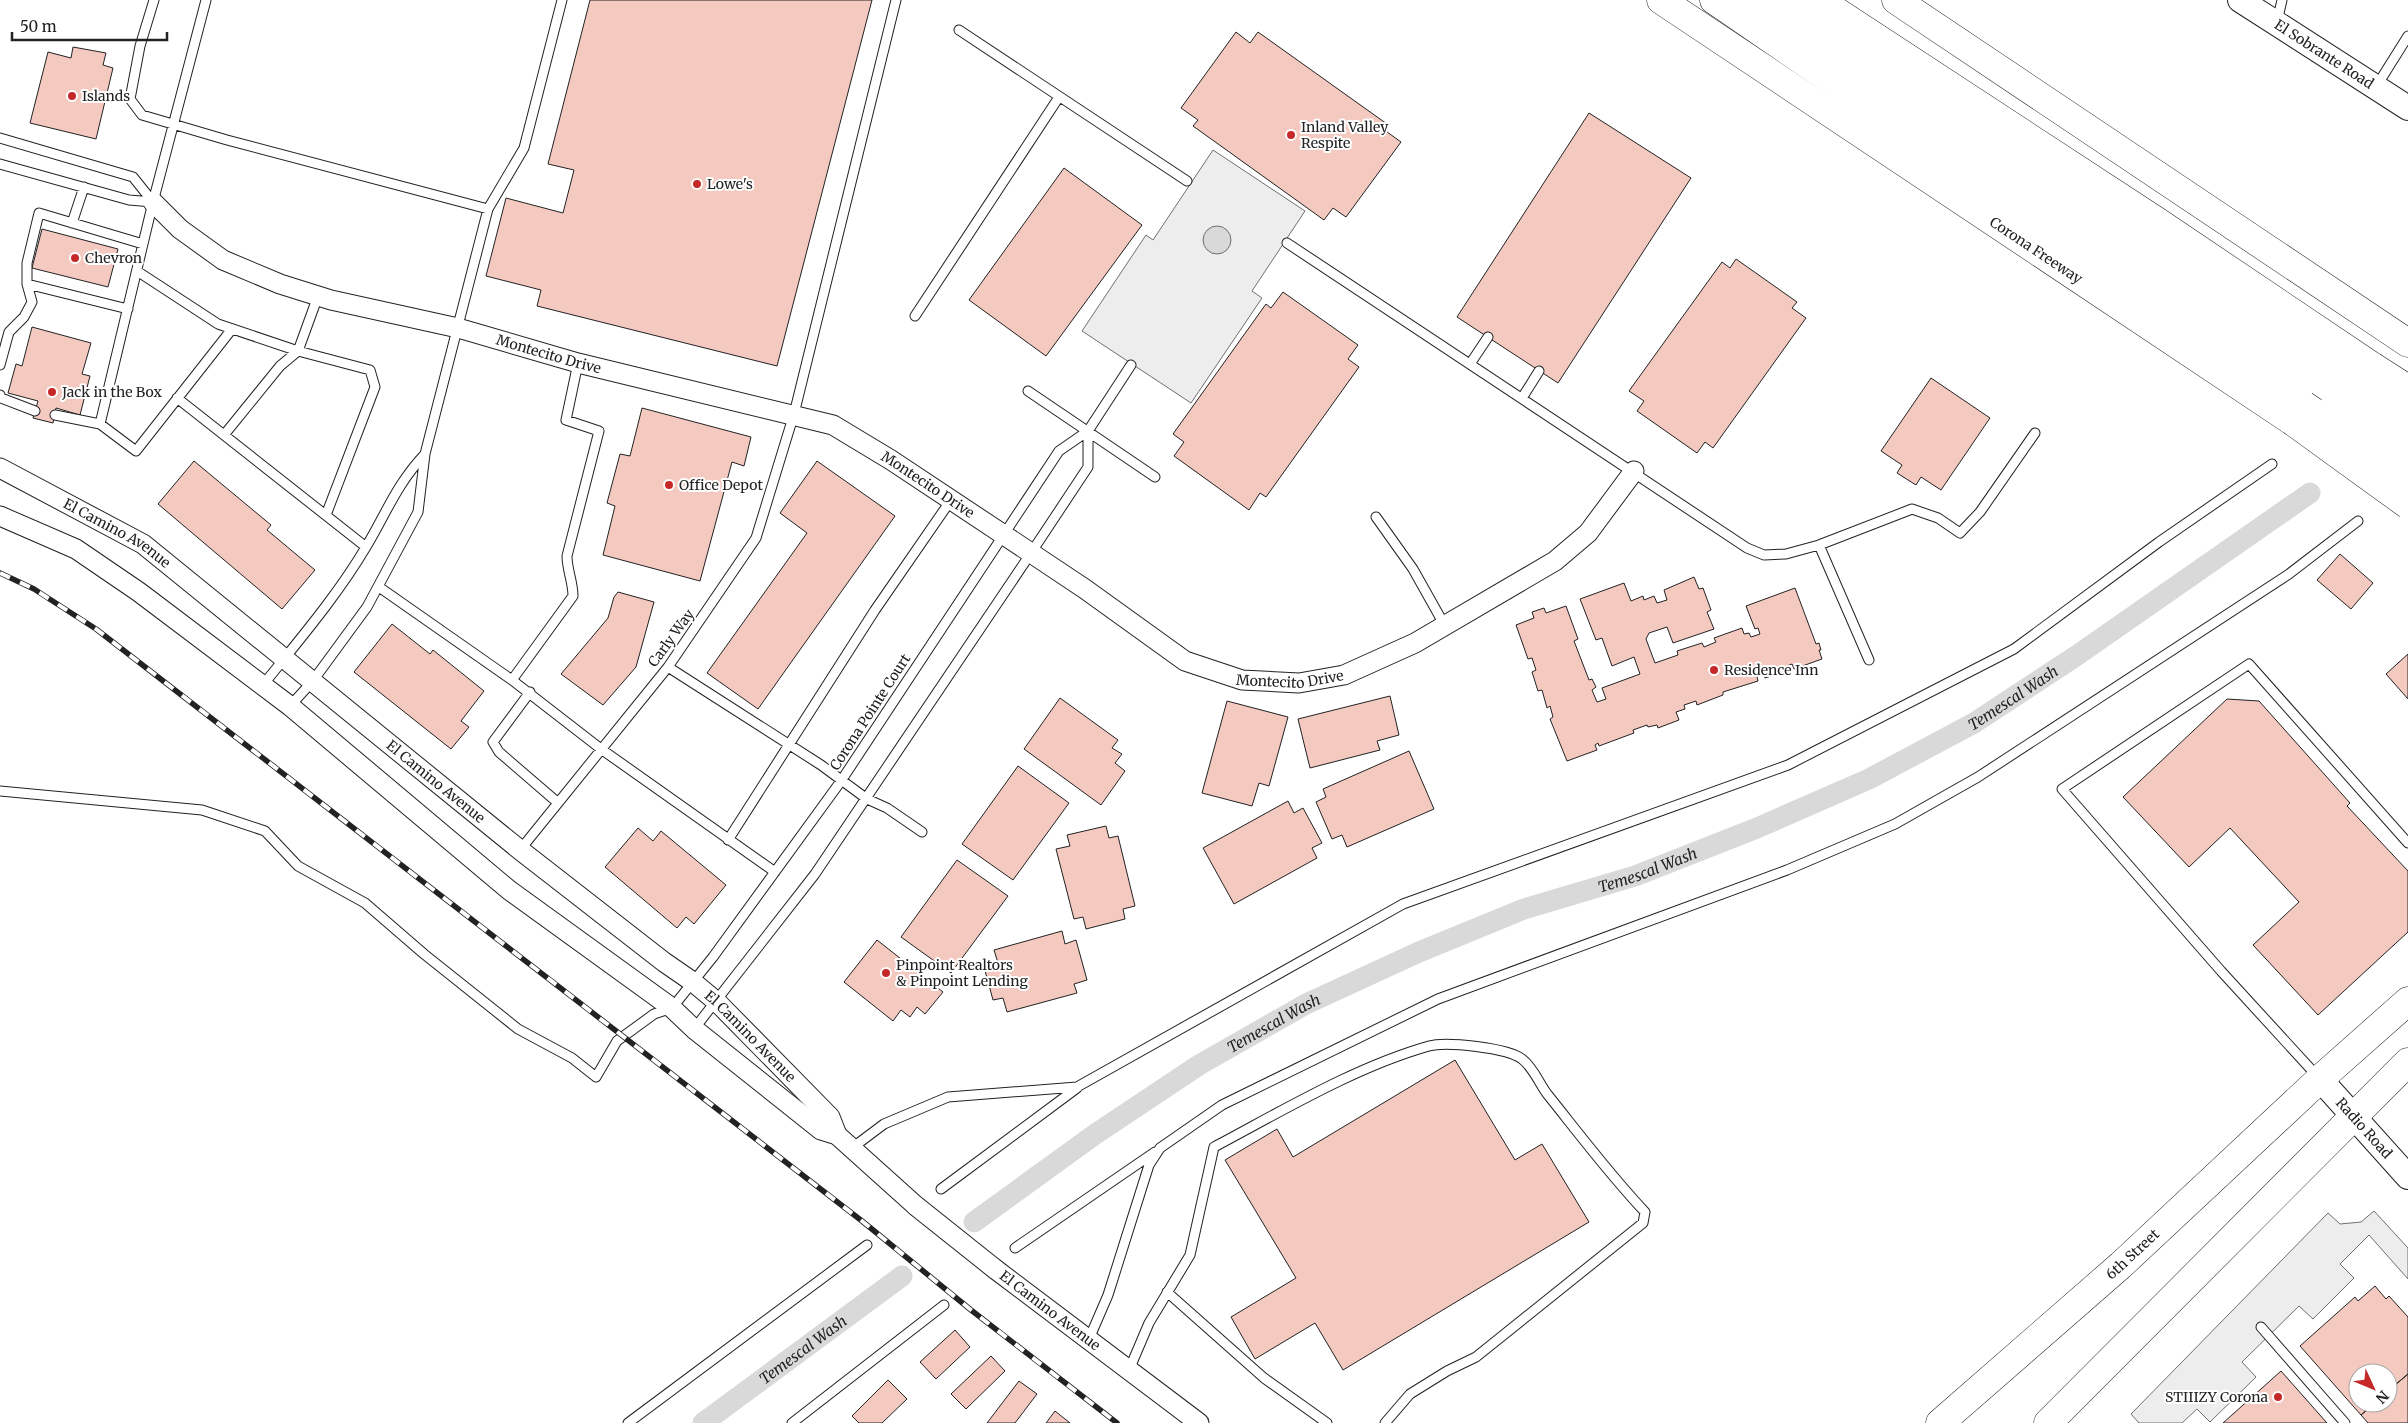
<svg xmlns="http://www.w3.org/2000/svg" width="2408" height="1423" viewBox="0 0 2408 1423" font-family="Merriweather,serif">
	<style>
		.parking { fill: #ededed; stroke: #6f6f6f }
		.water { fill: #d9d9d9; stroke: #6f6f6f }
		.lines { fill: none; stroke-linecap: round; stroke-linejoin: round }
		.canal { stroke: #d9d9d9; stroke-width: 21 }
		.building { fill: #f3c9c0; stroke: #222 }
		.service-casing { stroke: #222; stroke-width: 11 }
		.minor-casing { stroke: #222; stroke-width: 21 }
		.tertiary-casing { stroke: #222; stroke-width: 26 }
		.primary-casing { stroke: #222; stroke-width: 29 }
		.motorway-casing { stroke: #222; stroke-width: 29 }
		.service { stroke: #fff; stroke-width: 9 }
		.minor { stroke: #fff; stroke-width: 19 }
		.tertiary { stroke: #fff; stroke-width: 24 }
		.primary { stroke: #fff; stroke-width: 28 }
		.motorway { stroke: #fff; stroke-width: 28 }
		.rail-casing { stroke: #222; stroke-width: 5.5 }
		.rail { stroke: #fff; stroke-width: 4; stroke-dasharray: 11; stroke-linecap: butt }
		.minor-bridge-casing { stroke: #222; stroke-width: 21; stroke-linecap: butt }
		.motorway-bridge-casing { stroke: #222; stroke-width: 29; stroke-linecap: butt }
		.minor-bridge { stroke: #fff; stroke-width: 19 }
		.motorway-bridge { stroke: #fff; stroke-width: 28 }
		.poi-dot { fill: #c62828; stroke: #fff; stroke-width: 2 }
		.labels { text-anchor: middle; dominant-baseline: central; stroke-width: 4; stroke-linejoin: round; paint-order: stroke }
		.street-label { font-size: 14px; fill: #222; stroke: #fff }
		.poi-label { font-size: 14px; fill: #222; stroke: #fff; text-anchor: start }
		.water-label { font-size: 15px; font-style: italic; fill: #222; stroke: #fff }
	</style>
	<rect width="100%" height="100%" fill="#fff"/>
	<!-- parking -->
	<path class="parking" d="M1213,150l92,61 -53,80 10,7 -71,105 -109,-72 64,-96 7,5z
		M2374,1211l34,37v31l-39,-44 -29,29 14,14 -41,41 -14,-13 -57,56 14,15 -46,45 -13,-13 -15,14h-43l-8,-9 197,-201 12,11 21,-2z"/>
	<!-- water -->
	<path class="water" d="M1203 240a14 14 0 1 1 28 0a14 14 0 1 1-28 0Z"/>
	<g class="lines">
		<!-- canal -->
		<g class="canal">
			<path id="s1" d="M974,1222l120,-87 105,-70 107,-61 113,-52 105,-43 111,-33 122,-48 112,-49 105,-56 102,-67 234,-163"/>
			<path id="s2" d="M703,1423l199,-147"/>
		</g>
	</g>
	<!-- building -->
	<path class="building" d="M590,0h282l-95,366 -240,-60 4,-16 -55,-14 20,-78 57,15 11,-43 -26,-6z
		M1236,32l14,11 8,-11 129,92 -4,5 18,13 -55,75 -13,-9 -9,12 -131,-94 5,-6 -17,-12z
		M73,47l33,6 -3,12 10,3 -17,71 -66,-16 18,-71 23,6z
		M1589,113l102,65 -133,205 -101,-66z
		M1064,168l78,57 -96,131 -77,-56z
		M42,229l76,20 -10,38 -76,-19z
		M1736,259l61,43 -5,6 14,10 -93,130 -8,-6 -8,11 -60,-42 7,-10 -15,-10 93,-129 8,6z
		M1283,292l75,53 -10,14 11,8 -93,130 -6,-4 -11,17 -75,-54 10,-14 -11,-8 93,-130 5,4z
		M32,327l59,16 -9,31 8,2 -10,39 -24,-7 -3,15 -20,-5 5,-17 -30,-8 8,-29 6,2z
		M1931,378l59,40 -49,72 -20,-13 -5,8 -19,-12 5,-8 -21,-14z
		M642,408l109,29 -7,29 -12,-4 -32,119 -97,-26 12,-49 -8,-3 13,-49 10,2z
		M194,461l77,64 -4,5 48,40 -33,39 -124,-105z
		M817,461l78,55 -137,193 -51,-36 100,-140 -27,-20z
		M2340,554l33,29 -22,26 -34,-29z
		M1694,577l5,12 4,-1 8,22 -4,2 7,17 -41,14 -6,-16 -18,6 -3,6 9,24 23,-8 -1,-4 25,-8 2,4 12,-5 -2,-4 28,-10 2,6 5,-1 2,4 9,-3 -2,-6 -3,1 -9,-23 49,-18 21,56 3,-1 2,7h-2l3,9 -28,10 -2,-5 -5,2 2,4 -24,8 -1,-4 -7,3 1,4 -35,11v3l-26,10 -1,-4 -12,4 1,4 -9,3 3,8 -21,8 -1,-3 -9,2 -1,-2 -14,5 1,3 -35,13 -1,-3 -3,2 2,5 -30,11 -17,-42 3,-2 -3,-11 -3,2 -5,-18 -4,1 -6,-19 4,-2 -4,-12 -4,1 -12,-34 18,-7 -2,-6 12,-4 2,5 20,-7 12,33 -4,2 15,39 3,-1 4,8 -4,3 5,12 9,-3 -4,-11 38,-14 -6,-17 -22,9 -10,-28 -6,2 -16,-41 44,-16 7,18 12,-5 1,4 10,-4 3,7 10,-3 -3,-10z
		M618,592l36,10 -18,65 -33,38 -42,-31 47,-56 6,-21z
		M392,624l38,30 3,-4 51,41 -23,30 8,6 -18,22 -97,-77z
		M2408,654v45l-22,-25z
		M1390,696l9,39 -22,6 3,9 -70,18 -12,-49z
		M1060,698l58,42 -6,8 10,6 -7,9 10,8 -24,34 -77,-56z
		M2227,699l32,2 91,102 -3,3 61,65v61l-90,83 -65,-70 46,-43 -69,-74 -41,39 -66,-70z
		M1227,701l61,16 -19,69 -10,-3 -7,23 -50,-13z
		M1409,751l25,58 -87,38 -5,-12 -10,4 -16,-37 10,-5 -3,-8z
		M1018,766l51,37 -56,77 -51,-36z
		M1288,801l6,12 9,-5 19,35 -10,5 5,10 -83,46 -31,-56z
		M1106,826l3,12 9,-2 17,70 -12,3 2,10 -39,10 -3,-12 -9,2 -18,-70 14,-3 -3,-11z
		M638,828l15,13 8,-10 65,54 -32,39 -8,-7 -9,11 -72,-61z
		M957,860l51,36 -57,77 -50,-36z
		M1062,931l3,13 11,-4 11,40 -13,4 3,9 -70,19 -4,-14 -10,2 -9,-33 14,-4 -4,-13z
		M877,940l66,52 -18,22 -8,-7 -7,10 -9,-7 -8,11 -49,-39z
		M1455,1060l60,100 27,-16 47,78 -246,148 -28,-47 -60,36 -24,-42 65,-39 -71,-118 52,-31 16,28z
		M2375,1286l11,13 3,-3 19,21v57l-20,17v-18h-30v30h17l-14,12 -61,-69 55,-49 3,4z
		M955,1330l15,17 -34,32 -16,-17z
		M991,1356l14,15 -39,38 -15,-15z
		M2281,1371l46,52h-104z
		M2408,1374v49h-40l-7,-8 14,-12h13v-12z
		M888,1380l19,19 -25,24h-23l-7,-7z
		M1019,1381l18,13 -22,29h-28z
		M1055,1411l15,12h-24z"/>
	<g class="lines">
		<!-- service casing -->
		<g class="service-casing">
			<path id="service" d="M154,0l-14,46 -10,53 12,16 85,25 261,69
				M2277,22l5,-22
				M959,30l228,151
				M2376,87l32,-51
				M0,138l133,39 20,25
				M0,164l129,36 24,2
				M72,223l12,-36
				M1287,243l460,305 17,7 22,-1 33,-9 93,-36 26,9 22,15 20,-21 55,-79
				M137,271l81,53 80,27 72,19 5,17 -49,128
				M128,309l-101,-25v-21l12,-50 104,31
				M915,316l144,-219
				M578,363l-12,57 33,11 -32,125c0,14 6,26 6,40l-61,84 89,69 174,123
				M1470,364l18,-27
				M0,365l9,-33 15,-15 8,-15 -5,-18
				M1028,391l127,86
				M0,395l1,3 34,13
				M177,398l189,149
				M1522,398l17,-27
				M55,415l45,9 36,27 96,-122
				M100,424l53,-222 53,-202
				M224,435l56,-69 18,-15 20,-55
				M1376,517l37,52 32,57
				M1819,545l50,115
				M379,587l133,93
				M668,667l153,98 46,34 20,9 35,24
				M263,685c36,-45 74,-89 103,-138 21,-35 30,-62 59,-93
				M530,692l-37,50 6,10 58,50
				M290,706l22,-24 55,-75 51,-95 7,-58 63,-245 36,-61 38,-148
				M0,791l202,19 63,21 33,35 67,37 59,51 94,75 54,29 24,19 21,-36 37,-27 18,-6 41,-51 128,-176 218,-330 29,-20
				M728,840l147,-230 76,-110
				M520,850l148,-183 88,-129 38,-124 102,-414
				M694,1029l121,-155 216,-321 57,-86v-36l43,-66
				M2318,1077l-97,-106 -159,-182 187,-125 159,179
				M852,1148l32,-24 64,-27 129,-10 326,-183 385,-139 226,-116 145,-107 113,-78
				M941,1189l136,-101
				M1015,1248l140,-96
				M1167,1292l97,86 63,45
				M2261,1327l84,96
				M1089,1339l19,-44 41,-130 11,-17 62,-43 216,-106 349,-129 108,-46 83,-47 311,-203 69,-53
				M1129,1370l20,-47 41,-68 24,-108c68,-36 141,-80 215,-101 17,-5 79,2 93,13 11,8 18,26 26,36 32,40 62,80 97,117l-2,11 -167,134 -29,14 -37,23 -25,29
				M628,1423l239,-178
				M792,1423l152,-118"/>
		</g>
		<!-- minor casing -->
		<g class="minor-casing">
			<g id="minor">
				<path id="s3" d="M153,202l27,27 43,31 57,24 51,16 127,28 120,35 255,62 58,35 113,75 81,54 100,72 57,19 57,3 45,-8 71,-32 140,-82 33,-28 46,-62"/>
				<path id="s4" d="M0,468l143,76 377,306 144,112 29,20 24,20 113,115 7,18"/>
				<path d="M0,516l76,33 63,43 151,114 219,184 163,118 22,21 127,101 16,5 79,71"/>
				<path id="s5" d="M995,1269l204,154"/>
			</g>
		</g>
		<!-- tertiary casing -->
		<g class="tertiary-casing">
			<g id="tertiary">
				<path id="s6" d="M2240,0l168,108"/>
				<path id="s7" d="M2320,1079l88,98"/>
			</g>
		</g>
		<!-- primary casing -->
		<g class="primary-casing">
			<g id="primary">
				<path id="s8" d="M1940,1423l181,-158 199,-186 88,-78"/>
				<path d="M2048,1423l360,-361"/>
			</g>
		</g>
		<!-- motorway casing -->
		<g class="motorway-casing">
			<g id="motorway">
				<path id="s9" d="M1661,0l631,421"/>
				<path d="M1714,0l590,405"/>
				<path d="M1749,0l586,395"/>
				<path d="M1784,0l571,381"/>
				<path d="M1819,0l339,222 214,144"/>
				<path d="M1896,0l512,343"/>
			</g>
		</g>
		<!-- service -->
		<use href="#service" class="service"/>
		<!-- minor -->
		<use href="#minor" class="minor"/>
		<!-- tertiary -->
		<use href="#tertiary" class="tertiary"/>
		<!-- primary -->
		<use href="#primary" class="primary"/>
		<!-- motorway -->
		<use href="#motorway" class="motorway"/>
		<!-- rail casing -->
		<g class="rail-casing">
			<path id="rail" d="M0,573l34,16 62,40 766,592 109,89 146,113"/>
		</g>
		<!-- rail -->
		<use href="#rail" class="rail"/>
		<!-- minor-bridge casing -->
		<g class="minor-bridge-casing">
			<path id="minor-bridge" d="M916,1206l79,63"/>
		</g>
		<!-- motorway-bridge casing -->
		<g class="motorway-bridge-casing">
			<path id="motorway-bridge" d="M2372,366l36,23
				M2355,381l53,36
				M2335,395l73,51
				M2304,405l104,71
				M2292,421l116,84"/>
		</g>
		<!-- minor-bridge -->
		<use href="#minor-bridge" class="minor-bridge"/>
		<!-- motorway-bridge -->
		<use href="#motorway-bridge" class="motorway-bridge"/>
	</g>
	<!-- markers -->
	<g class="poi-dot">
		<circle cx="72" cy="96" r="5"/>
		<circle cx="1291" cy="135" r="5"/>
		<circle cx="697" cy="184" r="5"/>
		<circle cx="75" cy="258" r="5"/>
		<circle cx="52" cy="392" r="5"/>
		<circle cx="669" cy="485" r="5"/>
		<circle cx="1714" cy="670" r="5"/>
		<circle cx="886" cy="973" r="5"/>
		<circle cx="2278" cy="1397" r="5"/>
	</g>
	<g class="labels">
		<!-- street labels -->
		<g class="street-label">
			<text stroke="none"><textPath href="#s6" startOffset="100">El Sobrante Road</textPath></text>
			<text stroke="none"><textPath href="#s9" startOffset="451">Corona Freeway</textPath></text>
			<text stroke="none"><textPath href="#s3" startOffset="431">Montecito Drive</textPath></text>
			<text stroke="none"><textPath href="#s3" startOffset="836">Montecito Drive</textPath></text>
			<text stroke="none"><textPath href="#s4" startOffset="134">El Camino Avenue</textPath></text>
			<text transform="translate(671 638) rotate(-54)">Carly Way</text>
			<text stroke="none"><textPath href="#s3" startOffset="1256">Montecito Drive</textPath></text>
			<text transform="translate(870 712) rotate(-57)">Corona Pointe Court</text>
			<text stroke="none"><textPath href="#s4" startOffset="539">El Camino Avenue</textPath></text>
			<text stroke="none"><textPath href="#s4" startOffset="944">El Camino Avenue</textPath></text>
			<text stroke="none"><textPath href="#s7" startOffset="66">Radio Road</textPath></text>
			<text stroke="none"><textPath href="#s8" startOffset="256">6th Street</textPath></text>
			<text stroke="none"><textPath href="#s5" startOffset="69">El Camino Avenue</textPath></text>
		</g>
		<!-- poi labels -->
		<g class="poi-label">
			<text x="82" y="96">Islands</text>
			<text x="1301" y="127">Inland Valley<tspan x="1301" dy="16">Respite</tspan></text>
			<text x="707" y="184">Lowe's</text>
			<text x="85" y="258">Chevron</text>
			<text x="62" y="392">Jack in the Box</text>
			<text x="679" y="485">Office Depot</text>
			<text x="1724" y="670">Residence Inn</text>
			<text x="896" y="965">Pinpoint Realtors<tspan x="896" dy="16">&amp; Pinpoint Lending</tspan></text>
			<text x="2268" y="1397" text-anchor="end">STIIIZY Corona</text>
		</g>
		<!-- water labels -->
		<g class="water-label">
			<text stroke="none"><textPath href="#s1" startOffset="1170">Temescal Wash</textPath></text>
			<text stroke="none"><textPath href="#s1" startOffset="765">Temescal Wash</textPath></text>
			<text stroke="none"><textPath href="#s1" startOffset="360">Temescal Wash</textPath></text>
			<text stroke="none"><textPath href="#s2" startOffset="124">Temescal Wash</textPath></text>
		</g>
	</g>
	<!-- north arrow -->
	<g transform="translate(2373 1388) rotate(134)"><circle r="24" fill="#ffffff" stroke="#a7a7a7"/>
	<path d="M0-4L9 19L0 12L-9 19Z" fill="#c62828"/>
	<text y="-8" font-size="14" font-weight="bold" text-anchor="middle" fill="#222222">N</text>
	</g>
	<!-- scale -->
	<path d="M12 32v8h155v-8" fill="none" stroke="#222222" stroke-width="2.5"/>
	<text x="20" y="32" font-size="15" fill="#222222" stroke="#ffffff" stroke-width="4" paint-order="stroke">50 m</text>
</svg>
